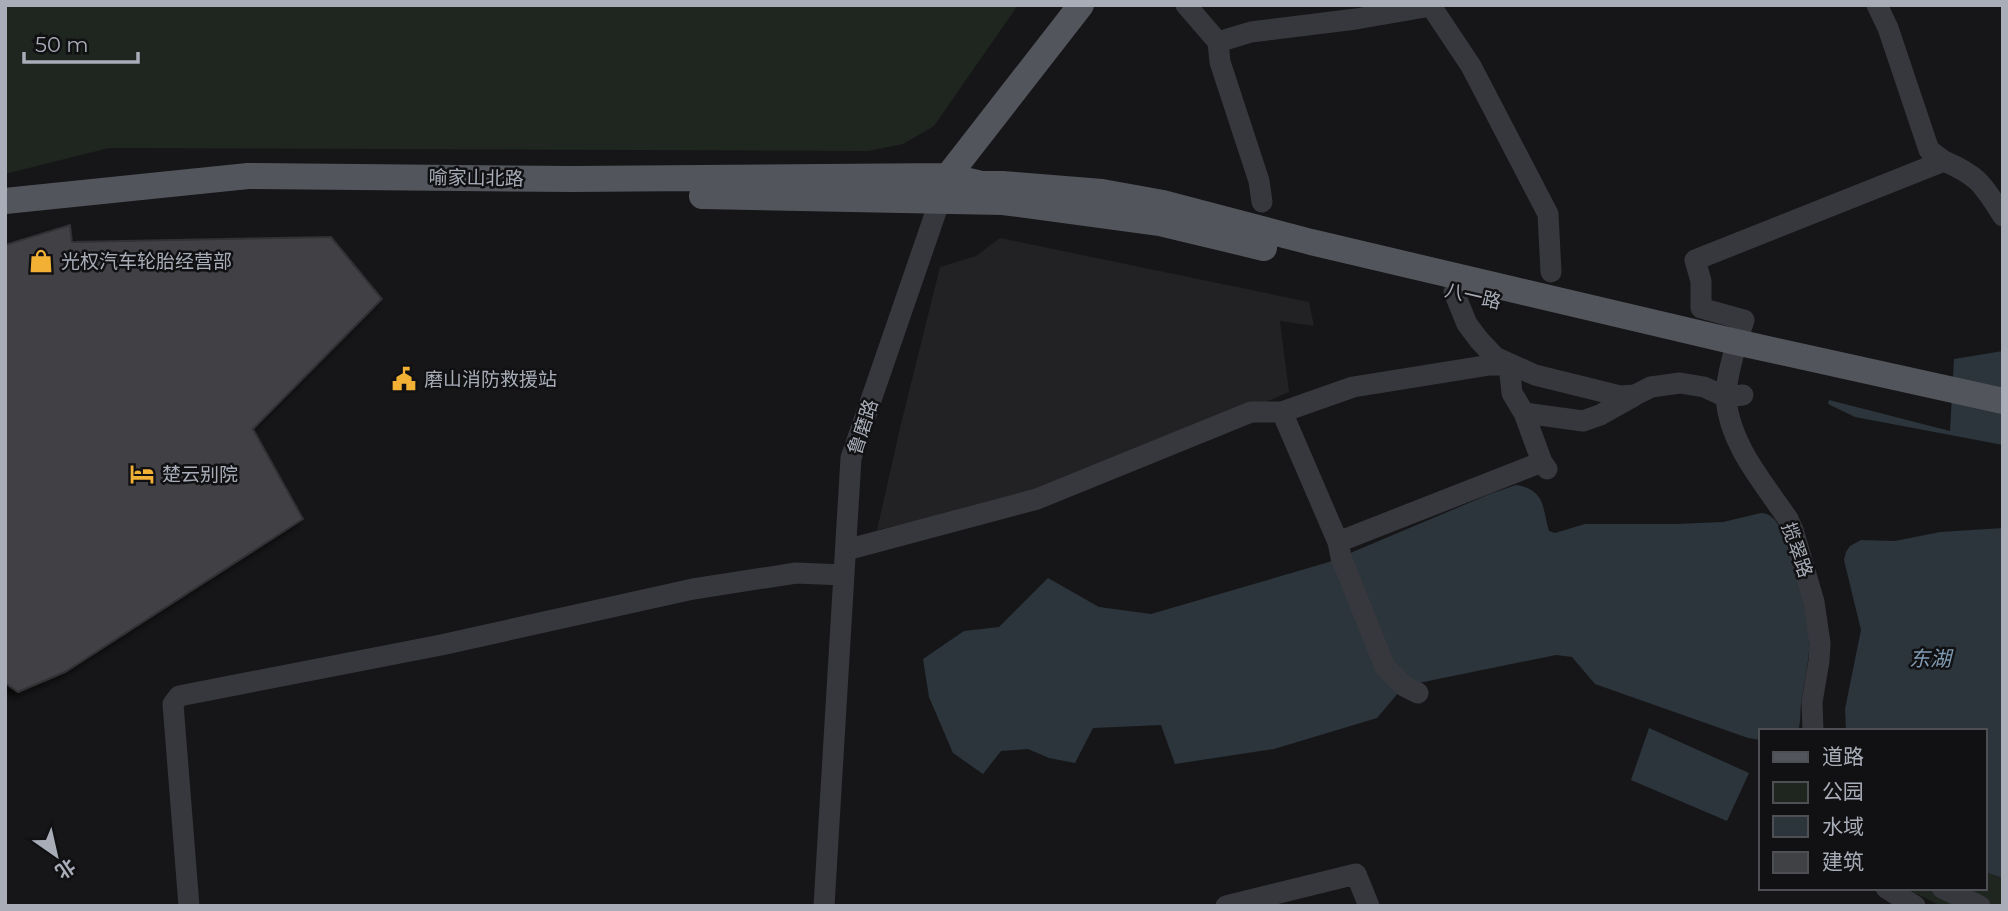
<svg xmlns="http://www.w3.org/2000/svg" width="2008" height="911" viewBox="0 0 2008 911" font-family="Montserrat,'Noto Sans SC',sans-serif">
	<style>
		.built { fill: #222225 }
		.green { fill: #1e261f }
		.water { fill: #2c353c }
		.building { fill: #404145; stroke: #303034; stroke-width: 2; filter: url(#shadow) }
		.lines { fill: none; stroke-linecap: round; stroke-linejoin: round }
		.minor { stroke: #37383d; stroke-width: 21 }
		.major { stroke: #53555c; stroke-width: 26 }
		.labels { text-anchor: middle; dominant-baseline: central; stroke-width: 5; stroke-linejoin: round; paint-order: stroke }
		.street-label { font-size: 19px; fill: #a8adb8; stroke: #111113 }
		.poi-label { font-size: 19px; fill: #a8adb8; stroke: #111113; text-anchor: start }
		.water-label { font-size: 21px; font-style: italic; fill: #7f9bb3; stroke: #111113 }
	</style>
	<defs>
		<filter id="shadow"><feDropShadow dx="-5" dy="5" stdDeviation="3.5" flood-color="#0009"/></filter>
	</defs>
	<rect width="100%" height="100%" fill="#161618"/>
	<!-- built -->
	<path class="built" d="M1000,238l309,64 5,24 -34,-5 9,71 -214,92 -198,46 23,-102 40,-161 36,-11z"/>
	<!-- green -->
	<path class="green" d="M5,5h1013l-84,121 -31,18 -35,7 -759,-3 -104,26z
		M1985,872l18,6v28h-62l-36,-18h80z"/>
	<!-- water -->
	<path class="water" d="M2003,351v94l-148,-28 -27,-13 1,-4 121,31 4,-72z
		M1516,485c30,5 26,23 33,46l6,2 30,-9h90l48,-2 38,-9c6,0 10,3 14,7 14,18 33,91 34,114 2,23 -5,47 -8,70 -1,10 0,18 -3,27h-37v9l-13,-2 -153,-54 -23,-27 -16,-2 -152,31 -27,32 -103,31 -99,15 -14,-39 -68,3 -18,35 -26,-5 -21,-9 -27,2 -18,23 -30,-21 -24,-56 -6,-38 41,-28 35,-4 49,-49 51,29 52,7 178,-52 161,-68z
		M2003,528v350l-18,-6v-141h-139l-1,-22 16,-79 -17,-70 2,-8 4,-6 11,-6 34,1 45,-9z
		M1649,728l100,45 -22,48 -96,-41z"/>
	<!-- building -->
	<path class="building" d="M70,225l2,17 259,-5 51,62 -129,130 50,90 -238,153 -47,20 -13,-9v-438z"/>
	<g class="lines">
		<!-- minor -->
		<path class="minor" d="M1186,5l32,37 33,-10 105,-13 75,-13 40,60 77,148 3,58
			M1218,42l2,20 39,119 3,21
			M1944,161c35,15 39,24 59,55
			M1454,292l13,32 12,16 16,17 40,18 85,21 15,-1 16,-8 29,-4 24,4 22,10 17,-2
			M1282,412l56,130 204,-80
			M1524,413l59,8 17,-6 34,-19
			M1338,542l3,15 44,110 19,19 14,7
			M846,550l191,-51 214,-87h31l71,-25 137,-22h19l3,28 12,20 18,49 5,7
			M1813,731l-1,-29 7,-41 1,-18 -6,-41 -21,-72 -5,-11c-25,-37 -58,-74 -62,-120 -1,-19 11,-59 18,-79l-43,-12v-27l-6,-21 249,-99 -15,-11 -41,-122 -11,-23
			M1886,888l29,18
			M1942,888l38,18
			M189,906l-16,-202 6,-8 262,-51 252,-56 103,-16 48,2
			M824,906l27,-448 89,-258
			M1226,906l130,-32 13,32"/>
		<!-- major -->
		<path class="major" d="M944,189l4,-13 133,-171
			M702,196l301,6 157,21 104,25
			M5,201l243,-25 324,3 376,-3 33,8h22l99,8 61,11 148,39 425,100 267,59"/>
	</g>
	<!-- icons -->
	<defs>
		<g id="shop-bare" transform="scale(1.89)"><path d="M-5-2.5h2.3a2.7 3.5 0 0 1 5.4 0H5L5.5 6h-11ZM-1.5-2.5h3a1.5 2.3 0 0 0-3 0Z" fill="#f2b134" stroke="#111113" stroke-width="2.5" paint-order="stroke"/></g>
		<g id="civic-bare" transform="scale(1.89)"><path d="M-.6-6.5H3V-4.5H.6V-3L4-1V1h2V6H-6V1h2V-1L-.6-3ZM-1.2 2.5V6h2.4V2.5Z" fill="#f2b134" stroke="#111113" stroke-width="2.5" paint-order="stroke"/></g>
		<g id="hotel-bare" transform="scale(1.89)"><path d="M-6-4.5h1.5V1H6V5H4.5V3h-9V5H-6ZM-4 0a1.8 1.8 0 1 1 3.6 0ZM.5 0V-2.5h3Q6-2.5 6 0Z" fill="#f2b134" stroke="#111113" stroke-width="2.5" paint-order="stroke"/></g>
	</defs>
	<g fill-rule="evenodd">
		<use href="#shop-bare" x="41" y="261"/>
		<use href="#civic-bare" x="404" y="379"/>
		<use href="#hotel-bare" x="142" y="474"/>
	</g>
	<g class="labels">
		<!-- street labels -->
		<g class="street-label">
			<text transform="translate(476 178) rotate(1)">喻家山北路</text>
			<text transform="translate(1473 296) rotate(13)">八一路</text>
			<text transform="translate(863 427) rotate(-72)">鲁磨路</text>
			<text transform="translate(1797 550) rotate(71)">揽翠路</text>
		</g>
		<!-- poi labels -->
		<g class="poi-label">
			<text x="61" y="261">光权汽车轮胎经营部</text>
			<text x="424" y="379">磨山消防救援站</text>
			<text x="162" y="474">楚云别院</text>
		</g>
		<!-- water labels -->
		<g class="water-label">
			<text x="1930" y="658">东湖</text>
		</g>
	</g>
	<!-- border -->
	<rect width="2008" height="911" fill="none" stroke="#a8adb8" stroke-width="14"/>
	<!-- legend -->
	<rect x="1759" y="729" width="228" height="161" fill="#111113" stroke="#4d4f55" stroke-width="2"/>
	<rect x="1773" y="752" width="35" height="10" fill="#53555c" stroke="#4d4f55" stroke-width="2"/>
	<text x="1822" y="764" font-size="21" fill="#a8adb8">道路</text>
	<rect x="1773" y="782" width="35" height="21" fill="#1e261f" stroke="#4d4f55" stroke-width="2"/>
	<text x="1822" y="799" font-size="21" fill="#a8adb8">公园</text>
	<rect x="1773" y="816" width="35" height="21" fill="#2c353c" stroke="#4d4f55" stroke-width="2"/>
	<text x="1822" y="834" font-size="21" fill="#a8adb8">水域</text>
	<rect x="1773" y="852" width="35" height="21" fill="#404145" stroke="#4d4f55" stroke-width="2"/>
	<text x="1822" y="869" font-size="21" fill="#a8adb8">建筑</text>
	<!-- north arrow -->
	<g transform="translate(56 855) rotate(146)" stroke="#111113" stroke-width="5" paint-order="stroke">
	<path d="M0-5L12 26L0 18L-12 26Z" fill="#a8adb8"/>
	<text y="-10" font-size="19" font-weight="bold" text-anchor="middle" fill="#a8adb8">北</text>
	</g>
	<!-- scale -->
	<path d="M24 52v10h114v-10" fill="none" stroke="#a8adb8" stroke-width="3.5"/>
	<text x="35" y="52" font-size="21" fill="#a8adb8" stroke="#111113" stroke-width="5" paint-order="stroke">50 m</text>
</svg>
